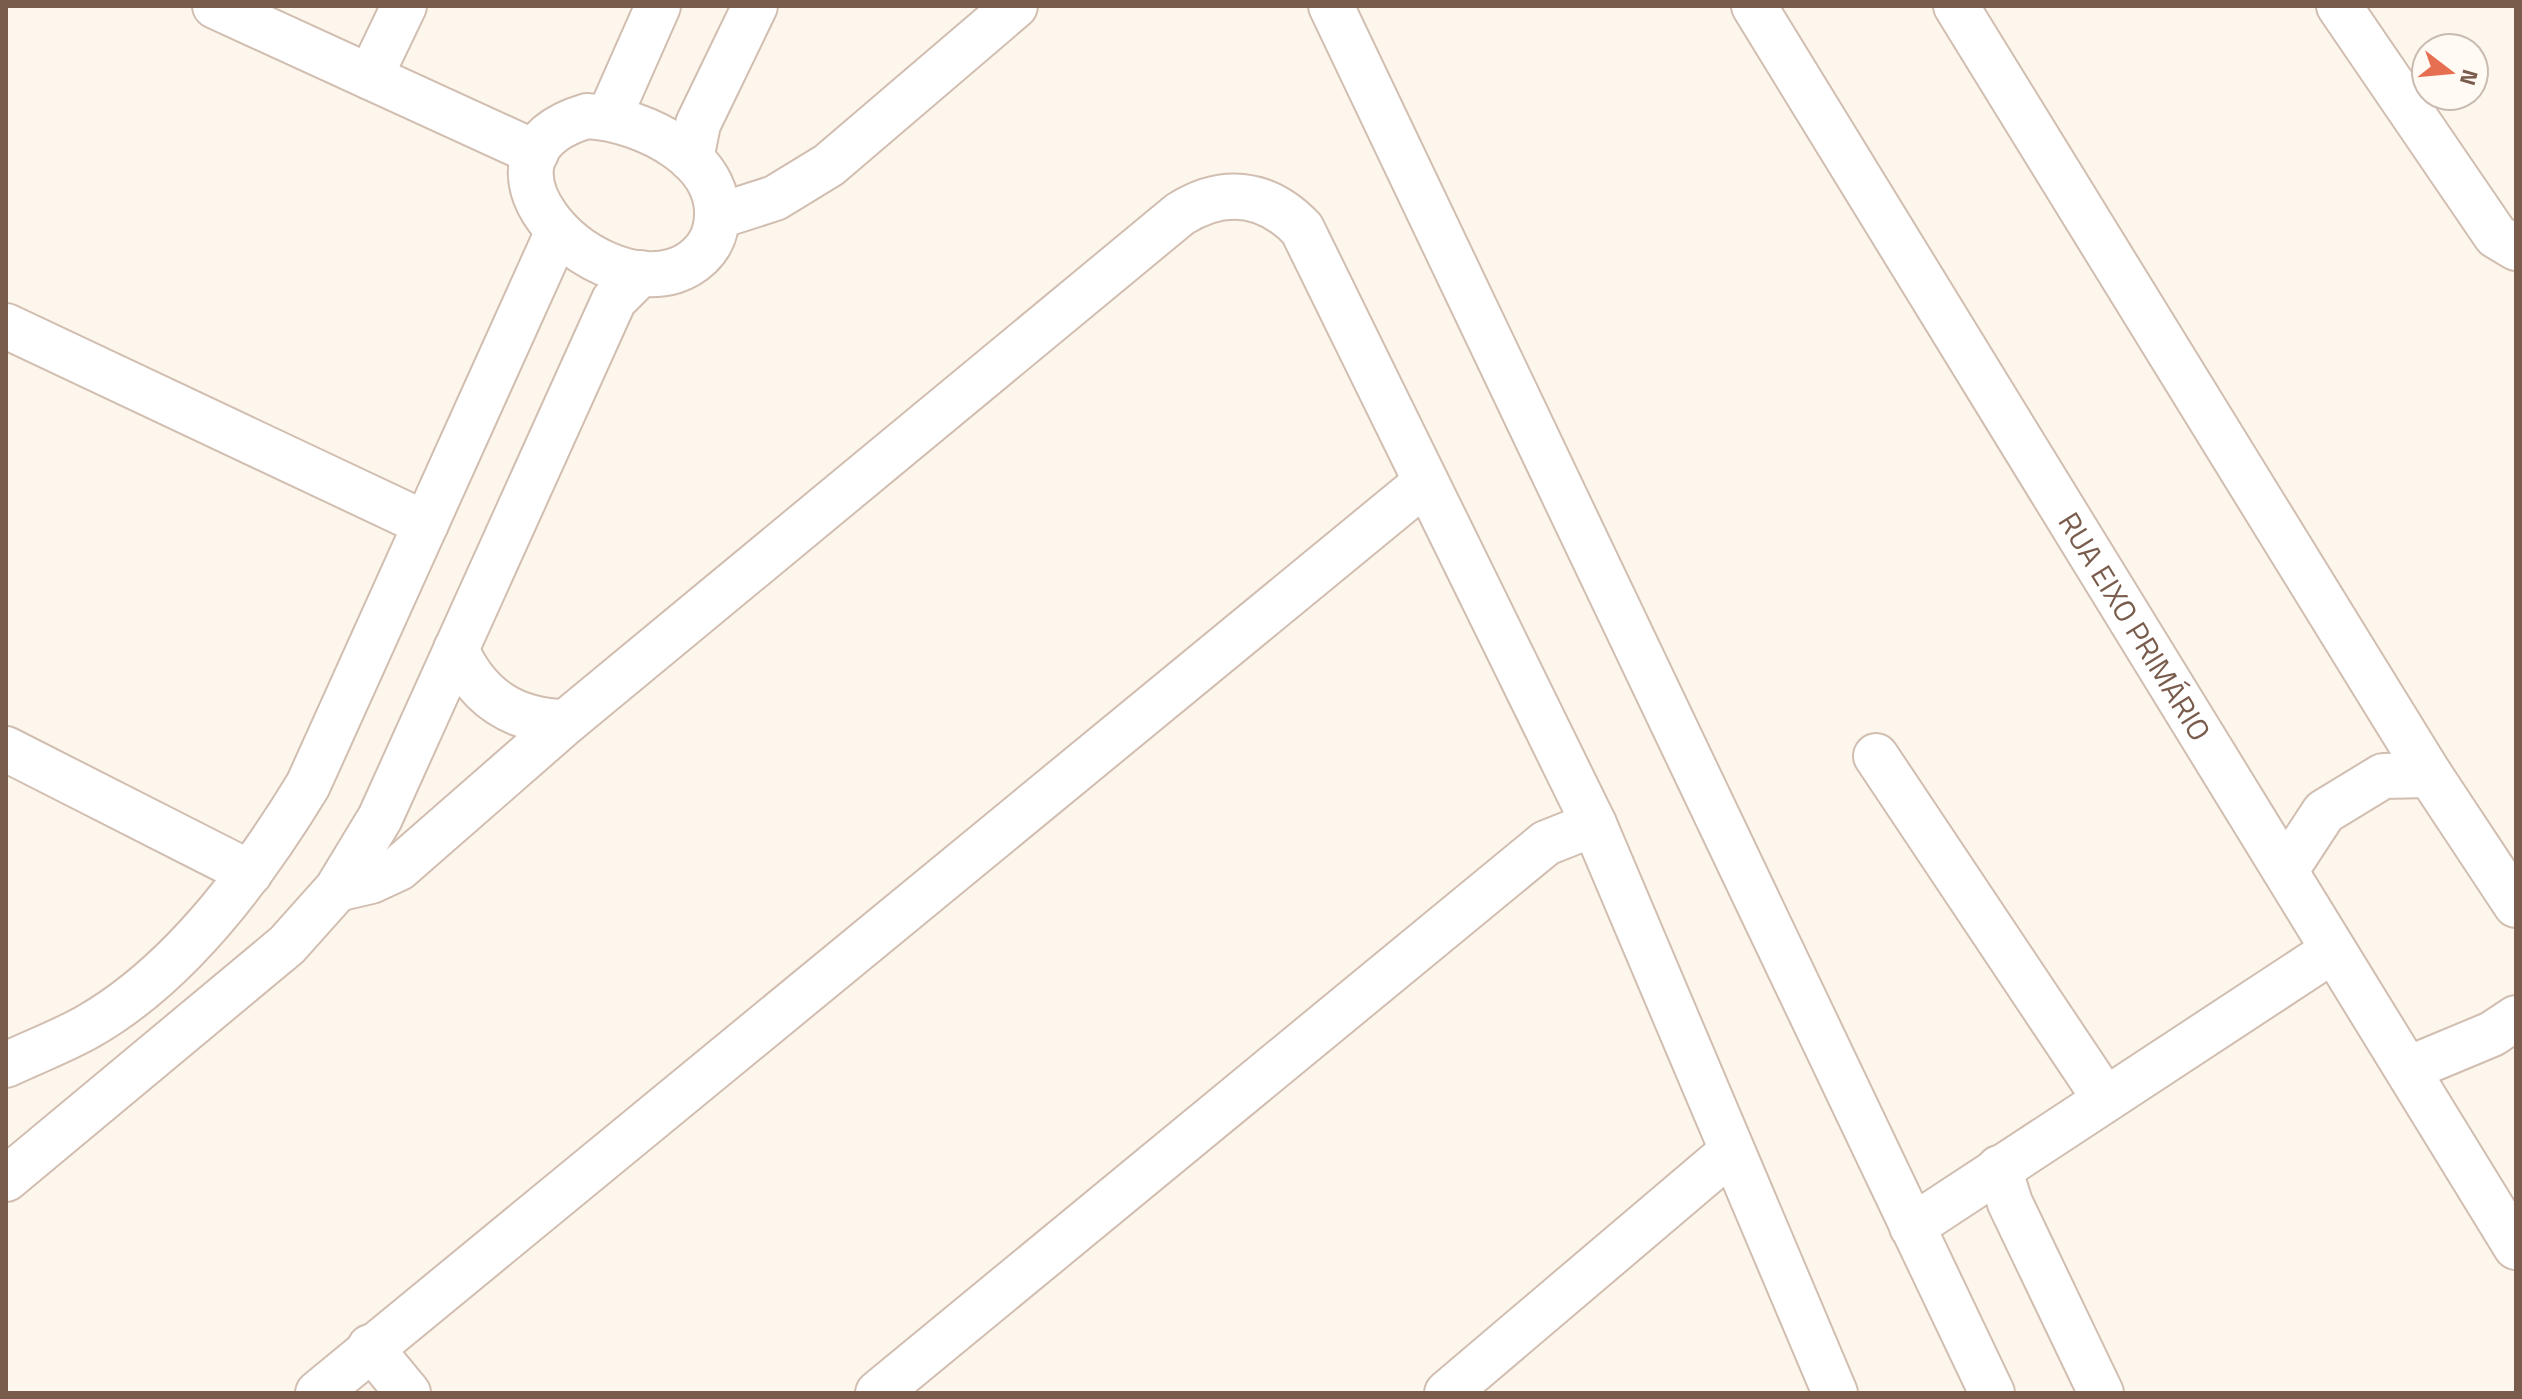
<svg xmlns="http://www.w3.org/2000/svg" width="2522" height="1399" viewBox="0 0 2522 1399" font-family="'Titillium Web',sans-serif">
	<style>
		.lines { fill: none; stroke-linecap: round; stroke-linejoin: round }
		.minor-casing { stroke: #d1beb0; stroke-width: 48 }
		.minor { stroke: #fff; stroke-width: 44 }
		.labels { text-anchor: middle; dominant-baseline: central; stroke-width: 7; stroke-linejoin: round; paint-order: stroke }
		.street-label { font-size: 30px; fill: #7a5c4d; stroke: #fffaf3 }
	</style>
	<rect width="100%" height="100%" fill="#fdf6ec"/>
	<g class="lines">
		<!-- minor casing -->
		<g class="minor-casing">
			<g id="minor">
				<path d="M215,6l321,147"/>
				<path d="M1331,6l661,1387"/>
				<path id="s1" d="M1754,6l762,1241"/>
				<path d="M1956,6l474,769 86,130"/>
				<path d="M2339,6l157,230 20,12"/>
				<path d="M370,77l34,-71"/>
				<path d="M587,116c57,3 145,46 128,114 -5,20 -22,35 -41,41 -89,26 -219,-116 -87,-155z"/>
				<path d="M609,117l49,-111"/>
				<path d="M691,159l7,-35 57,-118"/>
				<path d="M719,216l56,-18 54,-33 186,-159"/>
				<path d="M6,326l420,198"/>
				<path d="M456,649c22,49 57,72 110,73"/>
				<path d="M6,749l244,124"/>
				<path d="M1876,756l229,343"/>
				<path d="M2286,870l38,-58 59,-36 47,-1"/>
				<path d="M337,889l34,-8 28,-13 167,-146 614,-508c43,-27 86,-23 122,15l292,595 241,569"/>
				<path d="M6,1065c27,-13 57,-24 83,-39 92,-53 165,-152 219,-241l250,-554"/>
				<path d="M2408,1069l84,-35 24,-16"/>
				<path d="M1999,1168l11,35 91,190"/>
				<path d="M6,1179l281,-234 50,-56 43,-71 234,-518 27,-27"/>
				<path d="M1912,1227l420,-276"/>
				<path d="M370,1347l38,46"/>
				<path d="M318,1393l1108,-911"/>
				<path d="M878,1393l668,-550 48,-19"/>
				<path d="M1447,1393l285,-242"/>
			</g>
		</g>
		<!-- minor -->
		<use href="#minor" class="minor"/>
	</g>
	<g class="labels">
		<!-- street labels -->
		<g class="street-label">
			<text stroke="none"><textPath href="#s1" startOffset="728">RUA EIXO PRIMÁRIO</textPath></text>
		</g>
	</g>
	<!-- border -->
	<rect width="2522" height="1399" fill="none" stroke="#7a5c4d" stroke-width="16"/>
	<!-- north arrow -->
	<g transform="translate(2450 72) rotate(106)"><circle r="38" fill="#fffaf3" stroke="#cabbb1" stroke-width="2"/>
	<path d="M0-6L14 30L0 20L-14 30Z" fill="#e76f51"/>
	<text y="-12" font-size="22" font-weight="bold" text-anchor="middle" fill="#7a5c4d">N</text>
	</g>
</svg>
